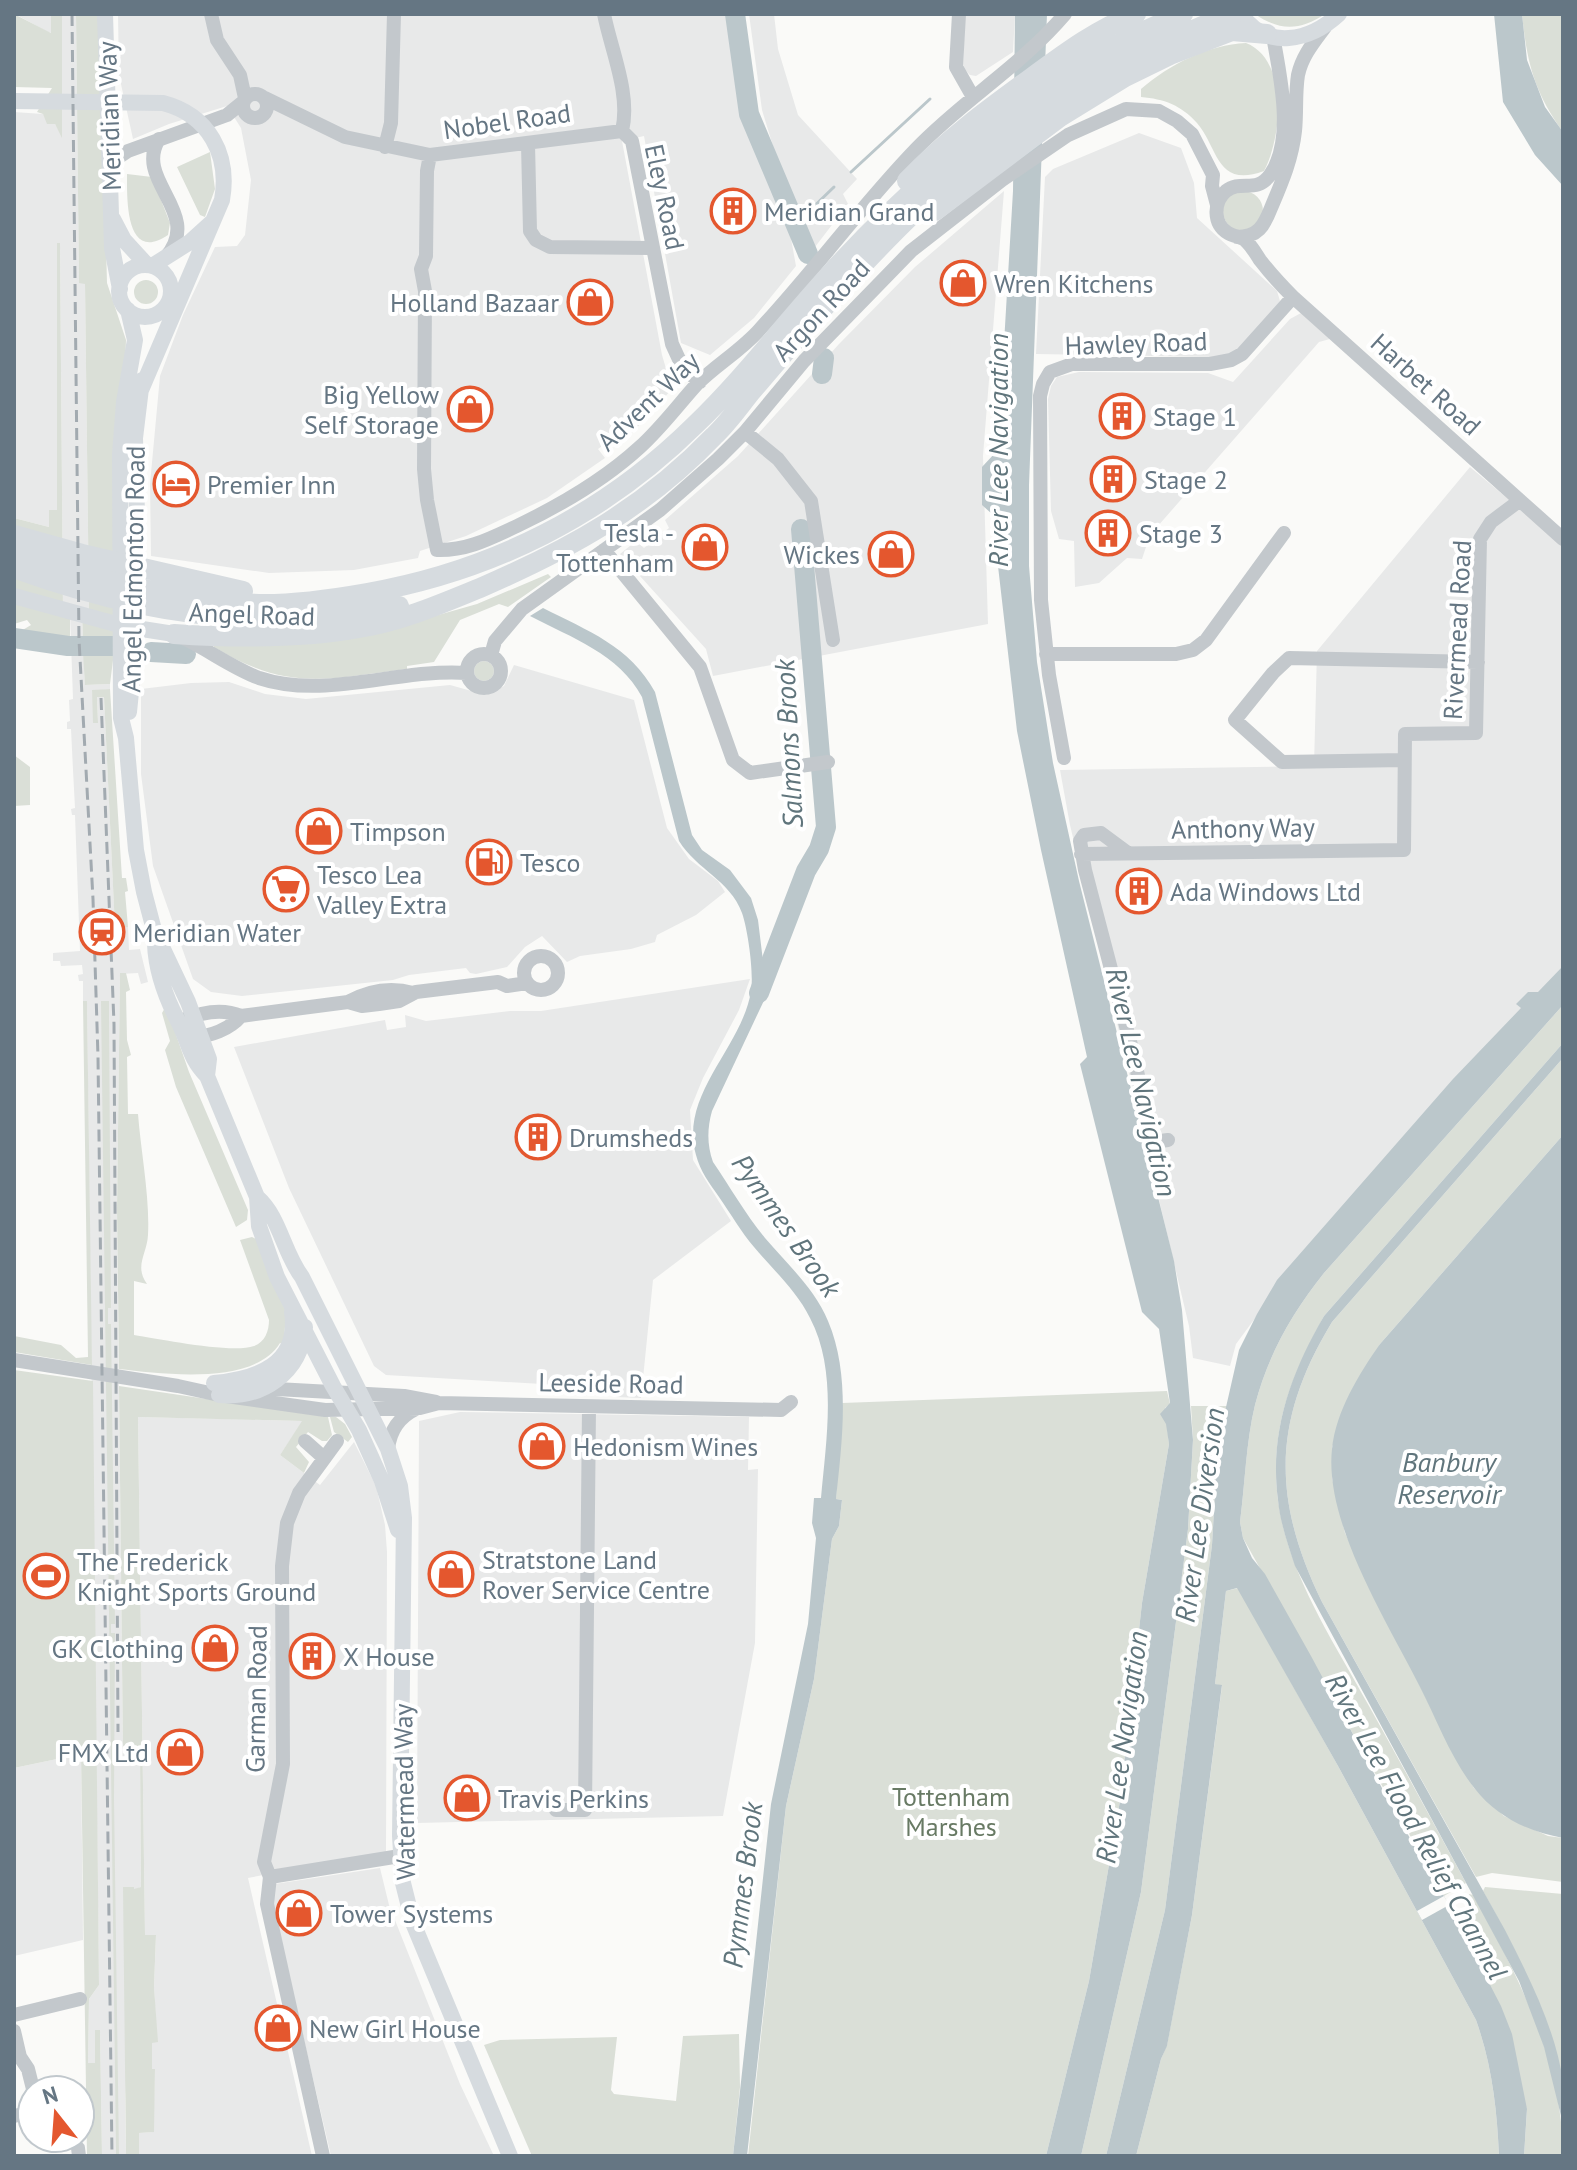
<svg xmlns="http://www.w3.org/2000/svg" width="1577" height="2170" viewBox="0 0 1577 2170" font-family="'PT Sans',sans-serif">
	<style>
		.built { fill: #e8e9e9 }
		.green { fill: #dadfd7 }
		.water { fill: #bbc7cb }
		.pier { fill: #fafaf8 }
		.lines { fill: none; stroke-linecap: round; stroke-linejoin: round }
		.stream { stroke: #bbc7cb; stroke-width: 3 }
		.river { stroke: #bbc7cb; stroke-width: 20 }
		.minor { stroke: #c3c8cc; stroke-width: 14 }
		.major { stroke: #d6dbdf; stroke-width: 16 }
		.highway { stroke: #d6dbdf; stroke-width: 20 }
		.rail { stroke: #a2aab0; stroke-width: 3; stroke-dasharray: 12 6; stroke-linecap: butt }
		.labels { text-anchor: middle; dominant-baseline: central; stroke-width: 8; stroke-linejoin: round; paint-order: stroke }
		.street-label { font-size: 26px; fill: #657683; stroke: #fff }
		.poi-label { font-size: 26px; fill: #657683; stroke: #fff; text-anchor: start }
		.park-label { font-size: 26px; fill: #687a64; stroke: #fff }
		.water-label { font-size: 28px; font-style: italic; fill: #60757c; stroke: #fff }
	</style>
	<rect width="100%" height="100%" fill="#fafaf8"/>
	<!-- built -->
	<path class="built" d="M15,14h36l1,19 -4,-1z
		M62,14h14l3,269h6l4,330h-7l3,72 25,-1v5l-18,2 6,32 -1,-27h7l11,231h13l1,23 11,-1 8,33 -7,2 -3,-11 -18,1 -3,235 6,545h17l1,133 -7,3 -9,209 1,57h-24l-2,-126 -5,1v32h-7l1,-64 10,-14 -12,-983 -4,-1v-20h-4l-1,-6 5,-1 -1,-9 -21,1 -1,-5h-7v-8l27,-2 -5,-136h-3l-1,-6 4,-1 -2,-38 -2,-41h-4v-7l3,-1 -1,-21 4,-1 -3,-85 -7,-1 -3,-370h-3v267l-8,17 -35,-9v-406l29,2 4,6 8,4 7,12z
		M118,14h613l12,101 45,107 8,44 -42,52 -44,37 -29,-12 -37,-207 -22,5 40,214 10,34 -40,44 -5,-5 -29,21 7,9 -58,40 -81,38 -46,15 -2,7 -64,12 -85,3 -118,-17 -1,-72 10,-108 23,-61 32,-68 22,-1 8,-11 6,-55 -10,-52 -14,-22 -58,18 -36,15 -14,-64z
		M749,14h25l4,35 20,66 59,64 -14,15 5,10 -33,43 -32,-68 -21,-69z
		M965,14h50l-2,38 -37,24 -6,-1 -7,-7z
		M1139,133l42,15 13,35 3,35 80,73 3,10 -33,42 -16,11 -19,3 -176,-3 9,-177 8,-8z
		M1004,191l-21,265 5,168 -275,52 -7,-27 -86,-95 16,-13 8,7 25,-20 -4,-8 73,-64 101,-112 76,-77z
		M1301,313l29,26 -11,3 -169,193 -8,24 -15,-1 -28,25 -24,4 -1,-46 -15,-2 -8,-28 -3,-112 3,-13 6,-9 22,-5 129,1 25,9 57,-63z
		M1470,467l93,78v424l-273,302 -54,73 -6,22 -37,-8 -4,-32 -119,-501 -10,-55 254,-4 3,-115z
		M514,665l120,35 33,128 22,31 29,22 7,11 -29,23 -39,20 -2,7 -24,7 -51,7 -13,6 -25,-26 -17,11 -18,20 -31,7 -6,-1 -4,-5 -57,7 -16,5 -151,16 -31,-4 -18,-13 -40,-113 -12,-92v-85l50,-6 38,-1 36,12 41,5 144,-14 36,10 18,-9z
		M750,979l-11,31 -36,68 -13,32 3,50 38,61 -78,59 -12,118 -26,-1 -5,-9 -224,-13 -12,-9 -85,-178 -55,-141 151,-27 2,10 19,-3 -1,-12 21,6 84,-10h31z
		M460,1412l289,5 -1,53 10,-1 -3,174 -32,173 -306,7 2,-402z
		M138,1417l165,4 -23,34 40,30 34,-43 22,44 9,39 2,27 -1,300 -138,26 64,278h-173v-23l14,-1 2,-62h-3v-28h5l-3,-55 2,-51 -11,-1z
		M81,1754l2,186 -69,16v-188z
		M380,1868l9,37 71,179 34,72h-163l-63,-271z"/>
	<!-- green -->
	<path class="green" d="M14,14l37,19v-19h11v124l-7,-14h-8l-4,-10 -6,-2 15,-24 -38,-1z
		M76,14h24l7,269 19,57 -10,298 -33,1 -1,-26 7,-1 -4,-328 -6,-1z
		M1255,14h70c-25,17 -46,17 -70,0z
		M1522,14h41v118c-29,-41 -36,-69 -41,-118z
		M1246,43c43,17 36,94 18,128 -48,18 -46,-24 -67,-48 -16,-18 -33,-24 -56,-26v-8c29,-25 67,-44 105,-46z
		M210,152l5,37 -10,28 -5,-2 -23,-48z
		M127,174l25,3 18,46 -2,12c-43,29 -41,-37 -41,-61z
		M1223 211a20 20 0 1 1 40 0a20 20 0 1 1-40 0Z
		M57,243h3l3,369 7,1v27l-56,-9h7l10,-6 -4,-5 -13,4v-106l35,9v-17h8z
		M134 292a12 12 0 1 1 24 0a12 12 0 1 1-24 0Z
		M548,574l3,3 -43,30 -9,-3 -39,16 -26,42 -27,4v3c-81,10 -119,23 -193,-22v-4l189,-18 74,-21z
		M114,652l-4,32 -25,1 -2,-32z
		M474 671a10 10 0 1 1 20 0a10 10 0 1 1-20 0Z
		M110,689l12,189h4l2,13 -3,1 3,35 -13,1 -11,-231h-7l1,26h-5l-1,-33z
		M14,755l16,12v38l-16,1z
		M120,973h6l4,17 -4,2 1,48 4,15 -4,2 1,57h10c3,38 12,84 10,121 -1,19 -14,31 -1,49l-13,-3v54c26,4 98,19 120,11 11,-4 15,-15 15,-26l-29,-80 12,-3 4,2 30,69 -2,37 -4,-2c-26,43 -117,31 -161,26l-2,-160z
		M83,1001h4l5,364 -78,-13v-16l47,9 15,13 12,-1z
		M101,1001h8v17l2,290h-3v16h3l4,300h-4v9h4l-1,165 5,358h-3v-8z
		M1563,1005v38l-239,273c-27,51 -48,94 -48,155 0,86 53,162 93,235 33,59 65,118 97,177l-22,13 -201,-358 -3,-16c5,-38 6,-80 15,-117 13,-50 37,-92 69,-132z
		M166,1006l23,66 59,138 -1,10 -11,7 -60,-140 -11,-37 5,-9 -8,-28z
		M1563,1058v77l-183,209 -48,103v31l13,55 106,216 23,39 30,28 44,20 15,2v44l-71,-9 -16,4 -154,-275c-50,-103 -50,-181 10,-280z
		M14,1370l79,11 6,604 -10,14 -1,64h7v-33h5l2,126h-15l-6,-402 -67,14z
		M119,1386l209,31 4,18 -5,6h-5l-14,-9 -12,15 13,15 -5,11 -24,-18 22,-34 -164,-4 7,518h11l-2,52 4,55 -6,1v26h3l-1,63 -15,1v23h-13l-3,-269h11v2l7,-2 -1,-133h-17z
		M1167,1391l3,13 -5,4 4,36 -27,159 -22,198 -31,180 -43,175h-298l38,-350 28,-127 18,-140 7,-13 3,-26 -6,-1 6,-96z
		M1191,1406h36l-11,70 -4,69 -47,365 -59,246h-25l60,-264 47,-363 5,-89z
		M330,1417h6l9,7 7,13 -4,5 -14,-10z
		M1238,1588l100,178 138,254c16,45 21,89 23,136h-363l25,-97 6,-14 25,-130 30,-229 -7,-2 11,-93z
		M1485,1887l78,7v188c-16,-69 -45,-129 -80,-191z
		M1469,1894l4,1c45,80 90,167 90,261h-39l3,-46 -40,-133 -38,-71 12,6 5,-4z
		M739,2034l1,53 -7,69h-201l-48,-111 16,-5 117,-3 -6,53 3,4 62,7 7,-65z"/>
	<!-- water -->
	<path class="water" d="M1015,14h32l-18,471v81l8,96 16,101 26,118 95,380 8,49 11,130 -5,89 -47,363 -60,264h-35l43,-175 31,-180 22,-198 27,-159 -3,-20 -6,-10 10,-11 -11,-74 -17,-17 -62,-248 7,-7 -46,-207 -24,-119 -25,-217 -10,-9v-38l13,-14 5,-42 13,-220z
		M1494,14h28l5,46 18,47 18,25v54l-28,-31 -32,-53z
		M543,608c45,23 87,38 112,84l37,143 10,15 28,20 21,28 7,22 9,74 -55,117c-5,18 -5,34 1,51 17,25 33,53 52,76 23,27 50,51 63,83 23,54 14,121 8,178l6,1 -3,26 -7,13 -18,140 -28,127 -39,350h-14l38,-352 37,-180 8,-86 -4,-15 2,-25h7c5,-57 17,-127 -11,-180 -13,-27 -37,-48 -56,-71 -13,-15 -23,-33 -35,-50 -9,-13 -19,-26 -23,-42 -17,-61 46,-107 55,-164 3,-17 -3,-61 -9,-78 -12,-33 -45,-43 -63,-72l-37,-144c-23,-43 -70,-59 -112,-81z
		M1563,966v39l-239,268c-32,40 -56,82 -69,132 -9,37 -10,79 -15,117l3,16 9,20 13,16 46,82 86,160 47,80 57,110 11,28 15,75 -3,47h-25c-2,-47 -7,-91 -23,-136l-138,-254 -101,-178 -11,3 -11,93 7,1 -30,230 -25,131 -6,13 -25,97h-30l59,-246 47,-365 4,-69 8,-60 15,-66 18,-36 20,-34 176,-201 68,-71 -5,-4 12,-12h10z
		M1563,1043v15l-231,264c-60,99 -60,177 -10,280l183,328c24,47 50,98 58,151 2,14 0,29 0,43l-19,-77 -25,-66 -224,-415c-7,-21 -15,-44 -17,-66 -9,-68 13,-127 46,-184z
		M1563,1135v703c-34,-6 -66,-21 -88,-49 -24,-30 -38,-69 -55,-102 -33,-66 -96,-164 -88,-238 4,-38 27,-75 48,-105z"/>
	<!-- pier -->
	<path class="pier" d="M1444,1896l5,9 -27,15 -5,-9z"/>
	<g class="lines">
		<!-- stream -->
		<path class="stream" d="M851,172l79,-73
			M805,215l29,-28"/>
		<!-- river -->
		<path class="river" d="M735,14l14,100 59,140
			M822,374l2,-16
			M14,638l54,8h46
			M151,652l35,2
			M759,993l47,-122 13,-22 7,-22 -25,-298"/>
		<!-- minor -->
		<path class="minor" d="M211,14l6,26 23,35 5,23
			M604,14c7,36 27,80 18,117l10,10 40,203 11,24 17,14
			M959,14l-3,53 17,30
			M1273,36c7,40 22,104 -3,139 -14,19 -29,4 -44,16 -13,11 -13,33 2,42 5,3 13,4 17,7 6,5 11,14 15,20 10,13 21,25 33,37l270,242
			M243 106a12 12 0 1 1 24 0a12 12 0 1 1-24 0Z
			M265,98l80,39 85,18 192,-24
			M159,139c-26,42 45,73 7,118
			M528,144l2,87 6,9 14,7 101,1
			M385,147l6,-24 3,-109
			M430,155l-3,16 -1,85 -5,13 4,22 -1,178 3,31 10,50c30,1 54,-12 80,-24 44,-21 87,-46 123,-79 21,-19 38,-42 57,-63 20,-20 45,-34 64,-56 54,-58 100,-122 155,-179 47,-49 105,-83 149,-135
			M109,168l7,-9 12,-8 99,-36 16,-13
			M1237,237c21,0 27,-11 34,-29 11,-26 21,-49 24,-77 2,-18 0,-37 3,-56 4,-19 16,-33 27,-48
			M745,432l33,27 33,42 22,139
			M604,550l96,117 33,93 17,13 78,-11
			M183,638c26,12 49,30 76,40 66,22 140,-10 208,-5
			M467 671a17 17 0 1 1 34 0a17 17 0 1 1-34 0Z
			M1046,654h130l17,-4 13,-10 78,-107
			M491,655l4,-14 27,-32 138,-99 58,-51 27,-27 59,-71 107,-110 91,-71 66,-45 58,-26 33,2 18,10 15,13 21,41 -1,11 5,19
			M1064,758l-15,-83 -8,-75 -1,-204 3,-12 7,-12 22,-8h138l21,-4 11,-6 51,-57
			M1404,760l-122,2 -47,-42 38,-47 16,-15 189,4
			M1128,853l-27,-20 -17,2 -4,6 5,29 47,179 21,93 15,-2
			M1081,854l323,-4 1,-116 71,-1 4,-194 11,-17 28,-21
			M524 973a17 17 0 1 1 34 0a17 17 0 1 1-34 0Z
			M348,1002c20,-11 43,-15 65,-9
			M183,1020c19,-8 39,-12 58,-4l107,-14 14,4 17,-2 20,-3 17,-9 82,-10 9,4 20,-3
			M192,1037c18,0 38,-8 49,-21
			M14,1360l164,26 41,9 106,15 95,-2 19,-5 342,7 10,-8
			M258,1388l146,8 32,6
			M305,1441l19,17
			M388,1449c2,-18 11,-32 28,-40
			M556,1810h29l4,-403
			M270,1877l130,-21
			M14,2015l66,-16
			M14,2031l6,26 8,12 5,20
			M14,2116l18,-4
			M78,2148l1,8
			M323,2156l-56,-252 3,-27 -6,-15 19,-98 -1,-198 5,-43 12,-30 38,-52"/>
		<!-- major -->
		<path class="major" d="M105,14l7,234 8,41
			M1241,14c26,37 69,27 98,0
			M14,101l149,2c46,12 67,52 59,97l-81,190
			M113,219l11,21 23,25
			M119 291a26 26 0 1 1 52 0a26 26 0 1 1-52 0Z
			M152,266l38,-24 21,-19
			M128,310l7,30 -11,62 -4,52 1,264 5,20 10,112 8,42 10,38 34,72 21,57 -2,17
			M14,596l109,30 51,8
			M129,712l7,-70 2,-90 -3,-114 7,-58
			M155,944c1,27 11,54 23,77 11,21 11,37 29,55l50,121 2,29 18,51 56,109 26,44 23,51 16,49
			M257,1197c23,20 26,55 45,80l86,172 12,37 4,32 -4,318 3,47 10,40 97,233
			M214,1383c42,-4 86,-18 78,-71
			M219,1395c43,4 82,-22 86,-68"/>
		<!-- highway -->
		<path class="highway" d="M907,181c38,-40 80,-71 124,-103 34,-25 66,-49 105,-64
			M935,211l125,-94 65,-40 45,-22 62,-24 35,3
			M14,535l68,19 161,37
			M14,552c80,28 165,50 250,52 36,0 69,-5 103,-11 125,-22 237,-78 328,-168 53,-51 97,-111 148,-165 96,-102 209,-193 340,-246
			M14,568c123,45 255,66 385,38
			M174,634c61,4 125,5 185,-6 43,-7 82,-24 121,-40 90,-39 165,-80 234,-152 14,-13 25,-29 37,-44 54,-63 108,-127 168,-184 90,-87 197,-149 313,-194"/>
		<!-- rail -->
		<path class="rail" d="M72,14l7,626 14,259 5,158 14,1099
			M101,698l13,326 4,708"/>
	</g>
	<!-- icons -->
	<defs>
		<g id="building-ring" transform="scale(2.3)"><circle r="9.5" fill="#fff" stroke="#e4572e" stroke-width="1.5"/><path d="M-4-6H4V6H1V3H-1V6H-4ZM-2.5-4.3h1.7v1.8h-1.7ZM.8-4.3h1.7v1.8H.8ZM-2.5-1h1.7V.8h-1.7ZM.8-1h1.7V.8H.8Z" fill="#e4572e"/></g>
		<g id="shop-ring" transform="scale(2.3)"><circle r="9.5" fill="#fff" stroke="#e4572e" stroke-width="1.5"/><path d="M-5-2.5h2.3a2.7 3.5 0 0 1 5.4 0H5L5.5 6h-11ZM-1.5-2.5h3a1.5 2.3 0 0 0-3 0Z" fill="#e4572e"/></g>
		<g id="hotel-ring" transform="scale(2.3)"><circle r="9.5" fill="#fff" stroke="#e4572e" stroke-width="1.5"/><path d="M-6-4.5h1.5V1H6V5H4.5V3h-9V5H-6ZM-4 0a1.8 1.8 0 1 1 3.6 0ZM.5 0V-2.5h3Q6-2.5 6 0Z" fill="#e4572e"/></g>
		<g id="fuel-ring" transform="scale(2.3)"><circle r="9.5" fill="#fff" stroke="#e4572e" stroke-width="1.5"/><path d="M-5.5-6h7V0h2V4h1.3V-2.5L3-4.5l.8-.8L6-3V5H2.5V1h-1V6h-7ZM-4.2-4.7v3.2H.2V-4.7Z" fill="#e4572e"/></g>
		<g id="supermarket-ring" transform="scale(2.3)"><circle r="9.5" fill="#fff" stroke="#e4572e" stroke-width="1.5"/><path d="M-6-5.5h2.5l.6 2H6L4.5 2H-2.5L-4.4-4H-6ZM-1.5 3.2a1.3 1.3 0 1 0 .1 0ZM3 3.2a1.3 1.3 0 1 0 .1 0Z" fill="#e4572e"/></g>
		<g id="station-ring" transform="scale(2.3)"><circle r="9.5" fill="#fff" stroke="#e4572e" stroke-width="1.5"/><path d="M-3-6H3Q5-6 5-4V2Q5 4 3 4L4.5 6H3L1.5 4h-3L-3 6H-4.5L-3 4Q-5 4-5 2V-4Q-5-6-3-6ZM-3.5-4v3h7v-3ZM-3.5 1v1.5H-2V1ZM2 1v1.5H3.5V1Z" fill="#e4572e"/></g>
		<g id="stadium-ring" transform="scale(2.3)"><circle r="9.5" fill="#fff" stroke="#e4572e" stroke-width="1.5"/><path d="M0-5a6.5 5 0 1 0 0 10a6.5 5 0 1 0 0-10ZM-3.5-1.8h7v3.6h-7Z" fill="#e4572e"/></g>
	</defs>
	<g fill-rule="evenodd">
		<use href="#building-ring" x="733" y="211"/>
		<use href="#shop-ring" x="963" y="283"/>
		<use href="#shop-ring" x="590" y="302"/>
		<use href="#shop-ring" x="470" y="409"/>
		<use href="#building-ring" x="1122" y="416"/>
		<use href="#building-ring" x="1113" y="479"/>
		<use href="#hotel-ring" x="176" y="484"/>
		<use href="#building-ring" x="1108" y="533"/>
		<use href="#shop-ring" x="705" y="547"/>
		<use href="#shop-ring" x="891" y="554"/>
		<use href="#shop-ring" x="319" y="831"/>
		<use href="#fuel-ring" x="489" y="862"/>
		<use href="#supermarket-ring" x="286" y="889"/>
		<use href="#building-ring" x="1139" y="891"/>
		<use href="#station-ring" x="102" y="932"/>
		<use href="#building-ring" x="538" y="1137"/>
		<use href="#shop-ring" x="542" y="1446"/>
		<use href="#shop-ring" x="451" y="1574"/>
		<use href="#stadium-ring" x="46" y="1576"/>
		<use href="#shop-ring" x="215" y="1648"/>
		<use href="#building-ring" x="312" y="1656"/>
		<use href="#shop-ring" x="180" y="1752"/>
		<use href="#shop-ring" x="467" y="1798"/>
		<use href="#shop-ring" x="299" y="1913"/>
		<use href="#shop-ring" x="278" y="2028"/>
	</g>
	<g class="labels">
		<!-- street labels -->
		<g class="street-label">
			<text transform="translate(109 116) rotate(-92)">Meridian Way</text>
			<text transform="translate(507 121) rotate(-8)">Nobel Road</text>
			<text transform="translate(665 197) rotate(78)">Eley Road</text>
			<text transform="translate(821 310) rotate(-47)">Argon Road</text>
			<text transform="translate(1136 343) rotate(-2)">Hawley Road</text>
			<text transform="translate(1426 384) rotate(42)">Harbet Road</text>
			<text transform="translate(648 401) rotate(-44)">Advent Way</text>
			<text transform="translate(133 569) rotate(-89)">Angel Edmonton Road</text>
			<text transform="translate(252 614) rotate(2)">Angel Road</text>
			<text transform="translate(1457 630) rotate(-87)">Rivermead Road</text>
			<text transform="translate(1243 828) rotate(-1)">Anthony Way</text>
			<text transform="translate(611 1383) rotate(1)">Leeside Road</text>
			<text transform="translate(256 1699) rotate(-89)">Garman Road</text>
			<text transform="translate(404 1792) rotate(-91)">Watermead Way</text>
		</g>
		<!-- poi labels -->
		<g class="poi-label">
			<text x="764" y="211">Meridian Grand</text>
			<text x="994" y="283">Wren Kitchens</text>
			<text x="559" y="302" text-anchor="end">Holland Bazaar</text>
			<text x="439" y="394" text-anchor="end">Big Yellow<tspan x="439" dy="30">Self Storage</tspan></text>
			<text x="1153" y="416">Stage 1</text>
			<text x="1144" y="479">Stage 2</text>
			<text x="207" y="484">Premier Inn</text>
			<text x="674" y="532" text-anchor="end">Tesla -<tspan x="674" dy="30">Tottenham</tspan></text>
			<text x="1139" y="533">Stage 3</text>
			<text x="860" y="554" text-anchor="end">Wickes</text>
			<text x="350" y="831">Timpson</text>
			<text x="520" y="862">Tesco</text>
			<text x="317" y="874">Tesco Lea<tspan x="317" dy="30">Valley Extra</tspan></text>
			<text x="1170" y="891">Ada Windows Ltd</text>
			<text x="133" y="932">Meridian Water</text>
			<text x="569" y="1137">Drumsheds</text>
			<text x="573" y="1446">Hedonism Wines</text>
			<text x="482" y="1559">Stratstone Land<tspan x="482" dy="30">Rover Service Centre</tspan></text>
			<text x="77" y="1561">The Frederick<tspan x="77" dy="30">Knight Sports Ground</tspan></text>
			<text x="184" y="1648" text-anchor="end">GK Clothing</text>
			<text x="343" y="1656">X House</text>
			<text x="149" y="1752" text-anchor="end">FMX Ltd</text>
			<text x="498" y="1798">Travis Perkins</text>
			<text x="330" y="1913">Tower Systems</text>
			<text x="309" y="2028">New Girl House</text>
		</g>
		<!-- park labels -->
		<g class="park-label">
			<text x="951" y="1796">Tottenham<tspan x="951" dy="30">Marshes</tspan></text>
		</g>
		<!-- water labels -->
		<g class="water-label">
			<text transform="translate(997 450) rotate(-90)">River Lee Navigation</text>
			<text transform="translate(788 744) rotate(-93)">Salmons Brook</text>
			<text transform="translate(1142 1082) rotate(77)">River Lee Navigation</text>
			<text transform="translate(787 1225) rotate(55)">Pymmes Brook</text>
			<text x="1449" y="1461">Banbury<tspan x="1449" dy="32">Reservoir</tspan></text>
			<text transform="translate(1199 1515) rotate(-82)">River Lee Diversion</text>
			<text transform="translate(1121 1747) rotate(-82)">River Lee Navigation</text>
			<text transform="translate(1417 1826) rotate(61)">River Lee Flood Relief Channel</text>
			<text transform="translate(742 1885) rotate(-83)">Pymmes Brook</text>
		</g>
	</g>
	<!-- border -->
	<rect width="1577" height="2170" fill="none" stroke="#657683" stroke-width="32"/>
	<!-- north arrow -->
	<g transform="translate(56 2114) rotate(343)"><circle r="38" fill="#ffffff" stroke="#c1c8cd" stroke-width="2"/>
	<path d="M0-6L14 30L0 20L-14 30Z" fill="#e4572e"/>
	<text y="-12" font-size="22" font-weight="bold" text-anchor="middle" fill="#657683">N</text>
	</g>
</svg>
